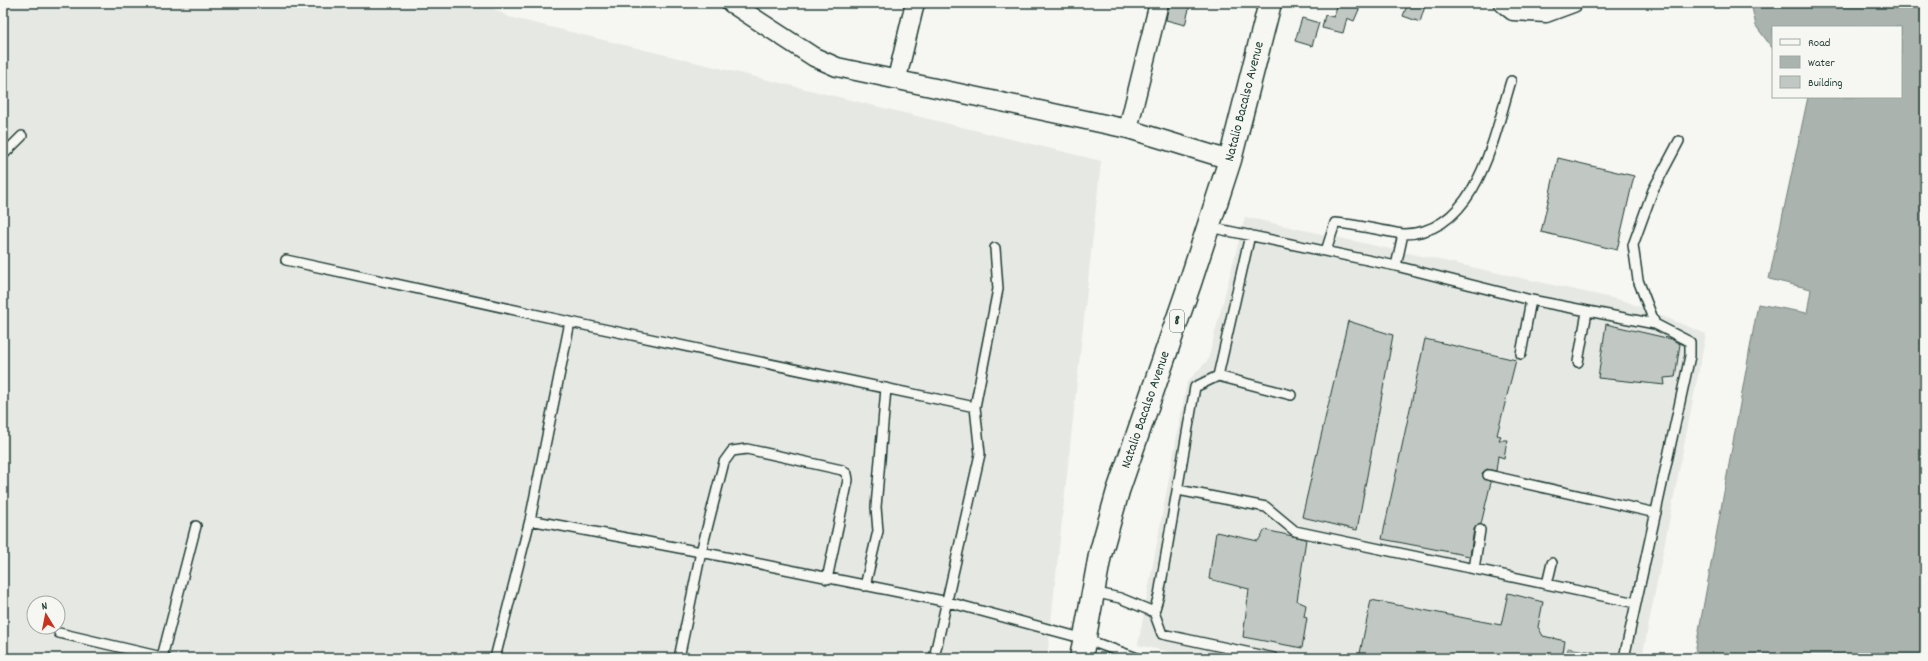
<svg xmlns="http://www.w3.org/2000/svg" width="1928" height="661" viewBox="0 0 1928 661" font-family="Dekko,sans-serif">
	<style>
		.built { fill: #e6e8e4; fill-rule: evenodd }
		.water { fill: #aab3ae; stroke: #72847d }
		.building { fill: #c1c8c3; stroke: #1f3d34 }
		.lines { fill: none; stroke-linecap: round; stroke-linejoin: round }
		.service-casing { stroke: #1f3d34; stroke-width: 12 }
		.minor-casing { stroke: #1f3d34; stroke-width: 21 }
		.trunk-casing { stroke: #1f3d34; stroke-width: 25 }
		.service { stroke: #f6f6f2; stroke-width: 9 }
		.minor { stroke: #f6f6f2; stroke-width: 18 }
		.trunk { stroke: #f6f6f2; stroke-width: 22 }
		.labels { text-anchor: middle; dominant-baseline: central; stroke-width: 4; stroke-linejoin: round; paint-order: stroke }
		.shield { fill: #f6f6f2; stroke: #60746d; stroke-width: 1 }
		.shield-label { font-size: 13px; font-weight: bold; fill: #1f3d34 }
		.street-label { font-size: 14px; fill: #1f3d34; stroke: #f6f6f2 }
	</style>
	<rect width="100%" height="100%" fill="#f6f6f2"/>
	<filter id="ink" filterUnits="userSpaceOnUse"><feTurbulence type="fractalNoise" baseFrequency=".025" numOctaves="2"/><feDisplacementMap in="SourceGraphic" scale="8" xChannelSelector="R" yChannelSelector="G"/><feConvolveMatrix kernelMatrix="1 2 1 2 8 2 1 2 1" color-interpolation-filters="sRGB"/></filter>
	<g filter="url(#ink)">
		<!-- built -->
		<path class="built" d="M3,3h480l26,14 592,144 -54,497h-1044zM34,603h24v24h-24z
			M1245,217l380,84 81,33 -64,324h-444l-60,-13 49,-263 21,-22z"/>
		<!-- water -->
		<path class="water" d="M1751,3h174v655h-231l64,-354 49,9 4,-24 -42,-10 39,-182h93v-70h-128v22l-17,-23z
			M1568,648l26,4 -1,6h-27z"/>
		<!-- building -->
		<path class="building" d="M1169,3l21,2 -5,20 -19,-5z
			M1338,3h11l11,4 -6,14 -7,-3 -4,15 -21,-5 3,-13 9,2z
			M1408,3h18l-6,19 -17,-6z
			M1302,18l17,5 -7,23 -17,-5z
			M1558,158l76,18 -17,74 -76,-18z
			M1348,321l45,14 -36,195 -55,-13z
			M1606,324l65,15 9,5 -5,33 -11,1 1,7 -67,-7z
			M1425,339l91,21 -19,75 4,1 -2,4h8l-3,18 -6,-2 -2,15 -9,-2 -5,4 2,6 7,3 -10,42 -4,1 -3,4 -4,27 -88,-17z
			M1265,530l41,9 -9,62 9,4 -2,12 3,1 -5,30 -59,-11 6,-48 -40,-10 7,-47 42,9z
			M1508,593l35,9 -5,25 5,9 22,5 -3,17h-203l12,-58 130,25z"/>
		<g class="lines">
			<!-- service casing -->
			<g class="service-casing">
				<path id="service" d="M3,155l19,-19
					M1209,227l187,39 135,34 124,24 35,18v14l-66,302
					M1326,251l9,-28c17,1 34,5 51,8 6,1 12,3 18,3 73,-1 90,-98 107,-153
					M286,260l284,62 405,85 5,47 -46,204
					M1396,266l7,-32
					M1655,324l-17,-44 -5,-35 20,-55 26,-49
					M1521,354l10,-54
					M1578,362l9,-50
					M1218,376l32,-141
					M975,407l23,-118 -3,-41
					M1488,475l168,38
					M1178,490l88,17 29,24 341,72
					M530,520l171,32 247,50 137,37 52,19
					M1474,569l6,-39
					M1547,584l5,-21
					M865,586l13,-55 -2,-24 10,-119
					M1093,592l27,6 34,14 8,22 112,24
					M1154,612l5,-17 36,-208 23,-11 73,19
					M59,633l107,25
					M162,657l34,-131
					M495,658l35,-138 40,-198
					M679,658l22,-106 23,-90 8,-11 15,-2 95,21 5,4 1,6 -21,99"/>
			</g>
			<!-- minor casing -->
			<g class="minor-casing">
				<path id="minor" d="M731,3l83,54 23,10 291,62 102,31
					M1503,3l10,8 33,2 27,-10
					M897,78l18,-75
					M1128,129l31,-126"/>
			</g>
			<!-- trunk casing -->
			<g class="trunk-casing">
				<g id="trunk">
					<path id="s1" d="M1081,658l19,-103 18,-64 72,-208 40,-123 40,-157"/>
				</g>
			</g>
			<!-- service -->
			<use href="#service" class="service"/>
			<!-- minor -->
			<use href="#minor" class="minor"/>
			<!-- trunk -->
			<use href="#trunk" class="trunk"/>
		</g>
	</g>
	<g class="labels">
		<!-- shield labels -->
		<rect class="shield" x="1170" y="310" width="14" height="22" rx="3"/>
		<g class="shield-label">
			<text x="1177" y="321">8</text>
		</g>
		<!-- street labels -->
		<g class="street-label">
			<text stroke="none"><textPath href="#s1" startOffset="581">Natalio Bacalso Avenue</textPath></text>
			<text stroke="none"><textPath href="#s1" startOffset="257">Natalio Bacalso Avenue</textPath></text>
		</g>
	</g>
	<!-- margin -->
	<rect width="1928" height="661" fill="none" stroke="#f6f6f2" stroke-width="16"/>
	<rect x="8" y="8" width="1912" height="645" fill="none" stroke="#1f3d34" stroke-width="1.5" filter="url(#ink)"/>
	<!-- legend -->
	<rect x="1772" y="26" width="130" height="72" fill="#f6f6f2" stroke="#a0aca6"/>
	<rect x="1780" y="39" width="20" height="6" fill="#f6f6f2" stroke="#a0aca6"/>
	<text x="1808" y="46" font-size="12" fill="#1f3d34">Road</text>
	<rect x="1780" y="56" width="20" height="12" fill="#aab3ae" stroke="#a0aca6"/>
	<text x="1808" y="66" font-size="12" fill="#1f3d34">Water</text>
	<rect x="1780" y="76" width="20" height="12" fill="#c1c8c3" stroke="#a0aca6"/>
	<text x="1808" y="86" font-size="12" fill="#1f3d34">Building</text>
	<!-- north arrow -->
	<g transform="translate(46 615) rotate(350)"><circle r="19" fill="#f6f6f2" stroke="#a0aca6"/>
	<path d="M0-3L7 15L0 10L-7 15Z" fill="#c8321e"/>
	<text y="-6" font-size="11" font-weight="bold" text-anchor="middle" fill="#1f3d34">N</text>
	</g>
</svg>
